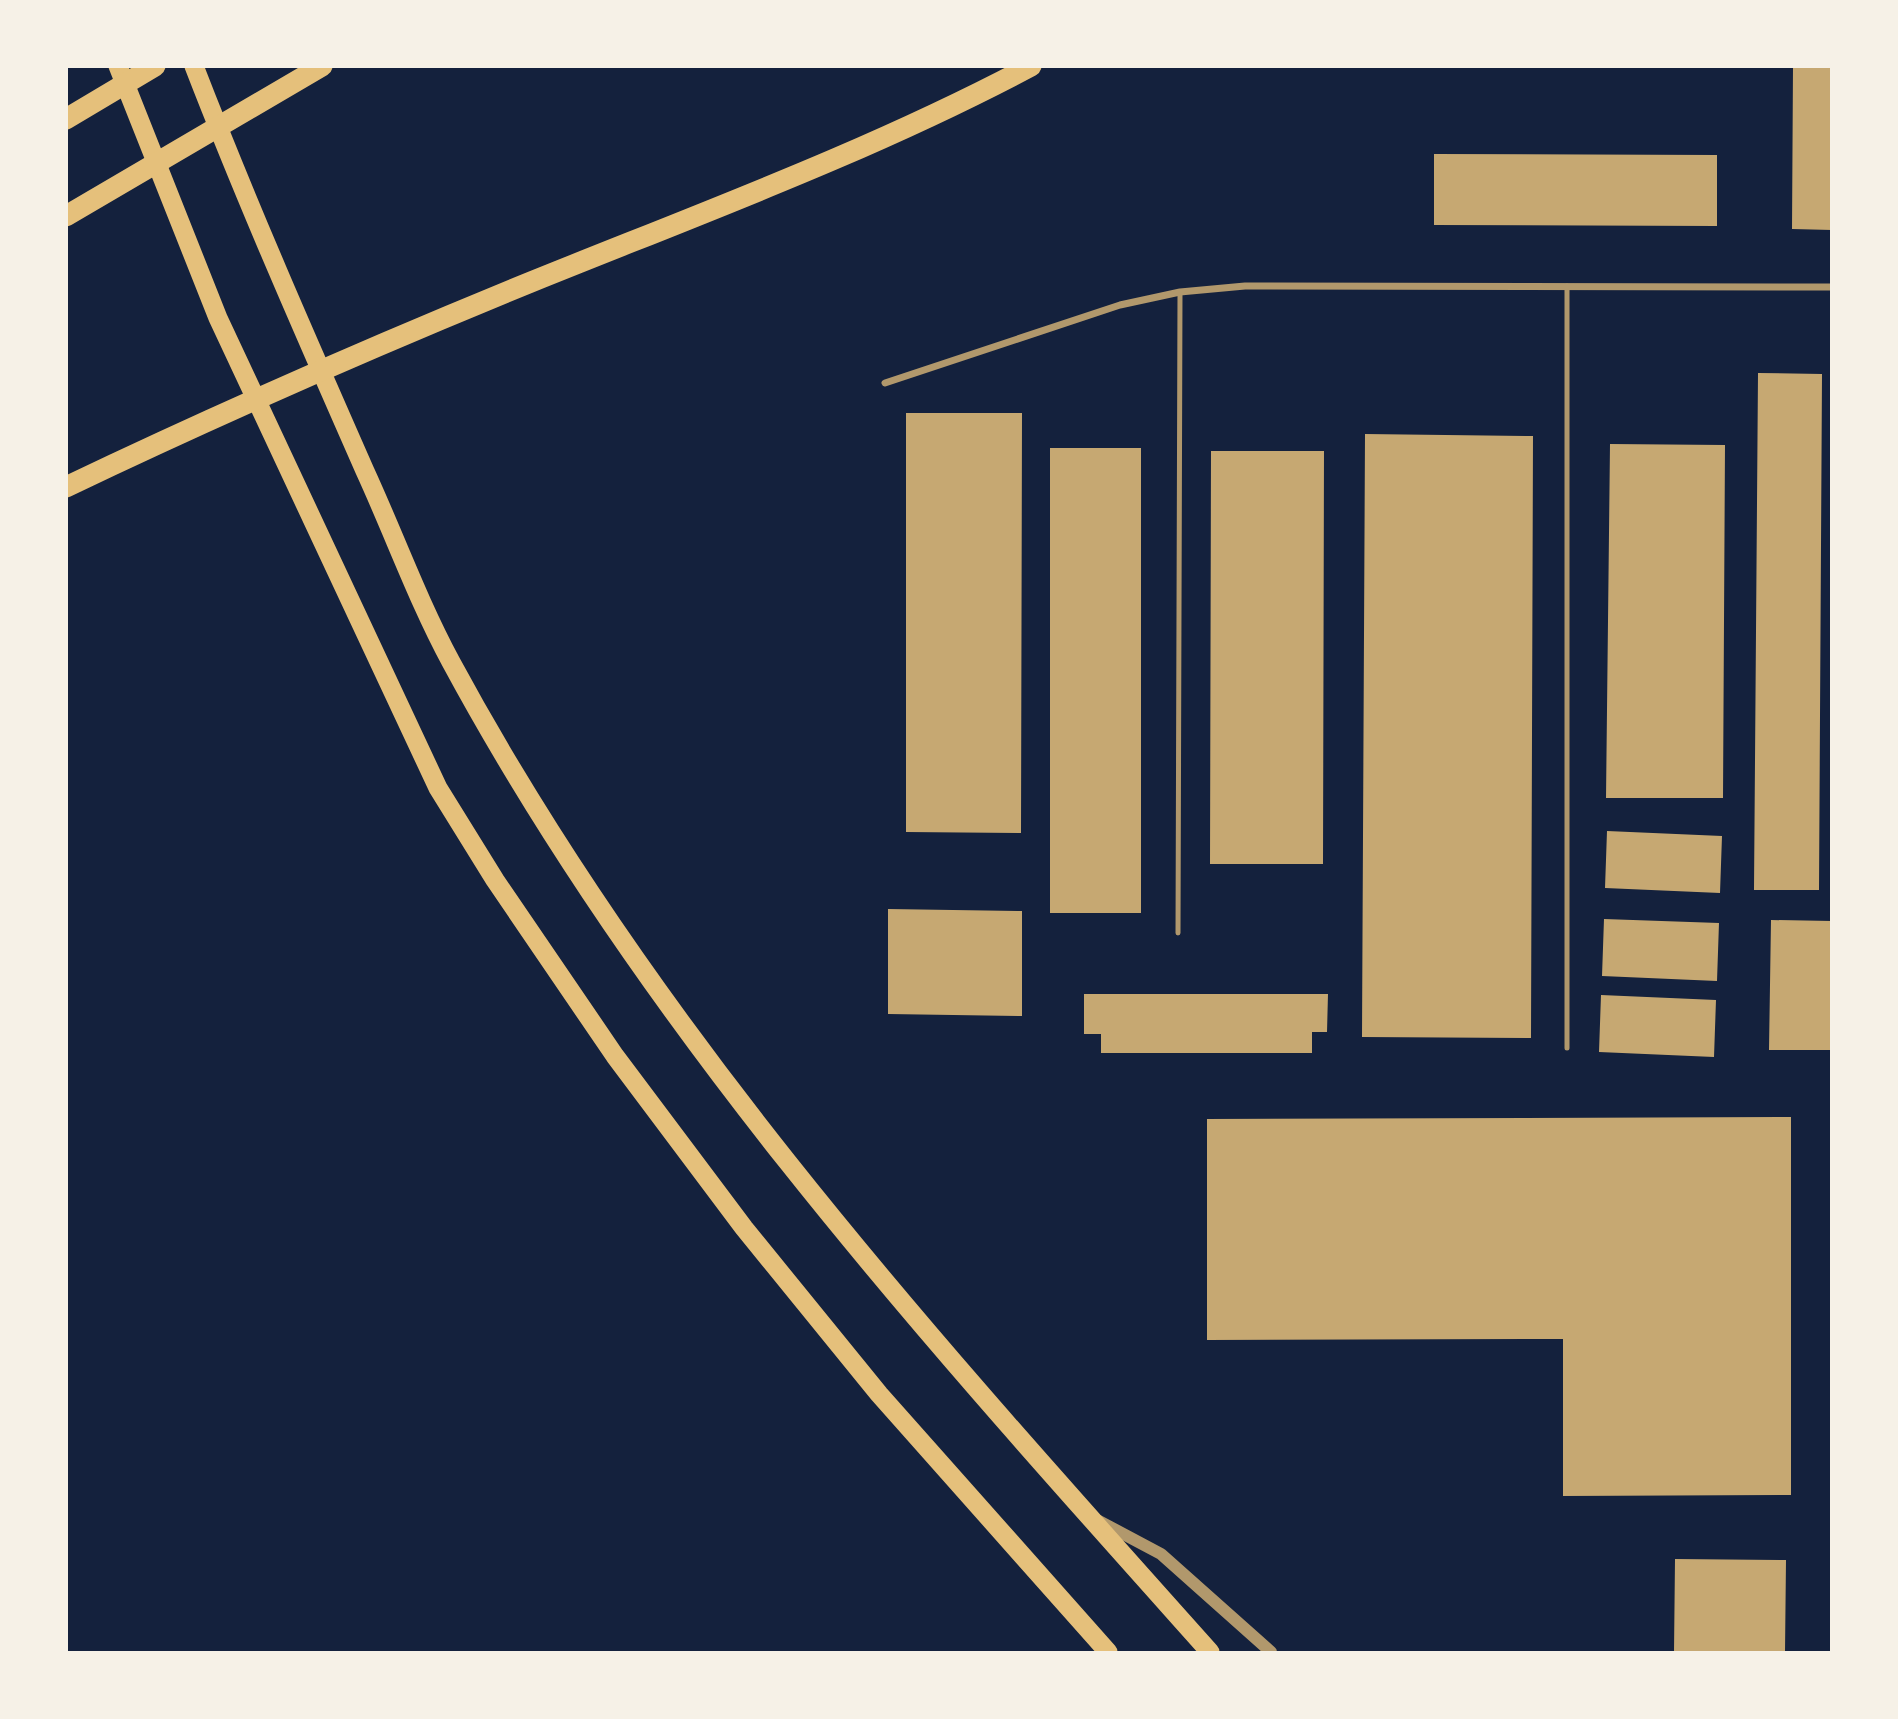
<svg xmlns="http://www.w3.org/2000/svg" width="1898" height="1719" viewBox="0 0 1898 1719" font-family="'Varela Round',sans-serif">
	<style>
		.building { fill: #c6a872 }
		.lines { fill: none; stroke-linecap: round; stroke-linejoin: round }
		.service { stroke: #b1986c; stroke-width: 5 }
		.minor { stroke: #b1986c; stroke-width: 7 }
		.tertiary { stroke: #b1986c; stroke-width: 12 }
		.trunk { stroke: #e5c07b; stroke-width: 19 }
		.motorway { stroke: #e5c07b; stroke-width: 21 }
	</style>
	<rect width="100%" height="100%" fill="#14213d"/>
	<!-- building -->
	<path class="building" d="M1793,66h39v164l-40,-1z
		M1434,154l283,1v71l-283,-1z
		M1758,373l64,1 -3,516h-65z
		M906,413h116l-1,420 -115,-1z
		M1365,434l168,2 -2,602 -169,-1z
		M1610,444l115,1 -2,353h-117z
		M1050,448h91v465h-91z
		M1211,451h113l-1,413h-113z
		M1607,831l115,5 -2,57 -115,-5z
		M888,909l134,2v105l-134,-2z
		M1604,919l115,4 -2,58 -115,-5z
		M1771,920l61,1v129h-63z
		M1084,994h244l-1,38h-15v21h-211v-19h-17z
		M1601,995l115,5 -2,57 -115,-5z
		M1791,1117v378l-228,1v-157l-356,1v-221z
		M1675,1559l111,1 -1,92h-111z"/>
	<g class="lines">
		<!-- service -->
		<path class="service" d="M1178,933l2,-641
			M1567,1048v-762"/>
		<!-- minor -->
		<path class="minor" d="M885,383l235,-78 60,-13 65,-6 587,1"/>
		<!-- tertiary -->
		<path class="tertiary" d="M1097,1520l64,34 110,98"/>
		<!-- trunk -->
		<path class="trunk" d="M118,66l100,252 220,470 57,92 120,176 129,172 135,166 229,258
			M194,66c53,137 112,271 171,405 29,63 53,130 86,191 199,369 482,680 759,990"/>
		<!-- motorway -->
		<path class="motorway" d="M66,119l89,-53
			M66,216l256,-150
			M66,487c153,-73 308,-141 465,-205 168,-68 340,-131 500,-216"/>
	</g>
	<!-- border -->
	<rect width="1898" height="1719" fill="none" stroke="#f6f1e7" stroke-width="136"/>
</svg>
